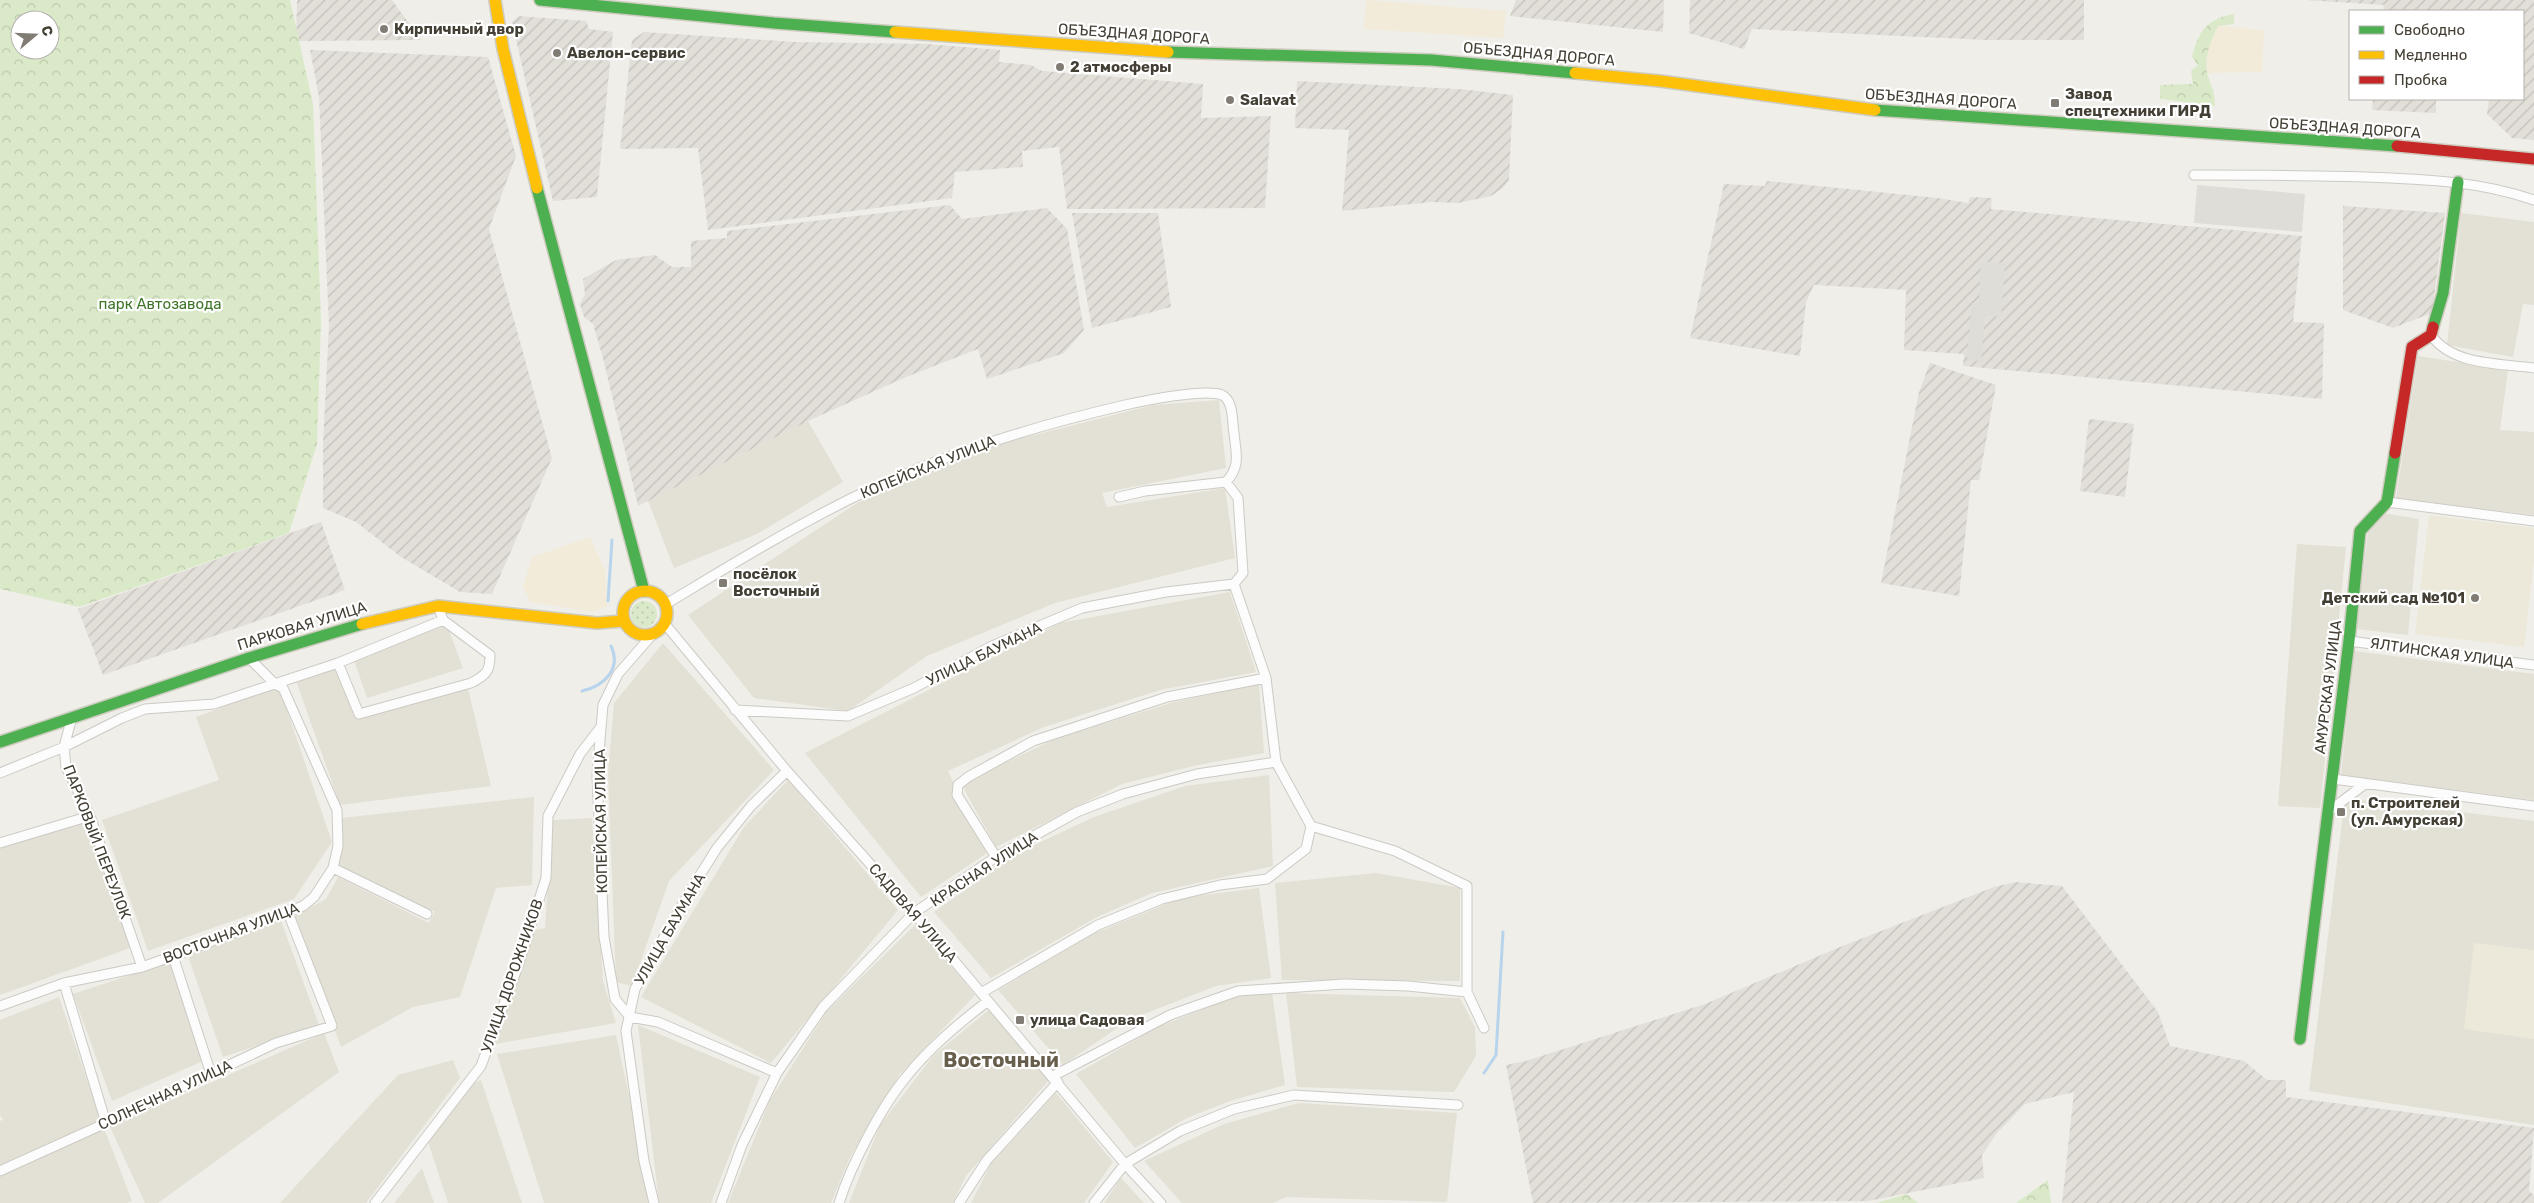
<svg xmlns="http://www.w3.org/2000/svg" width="2534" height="1203" viewBox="0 0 2534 1203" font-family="Rubik,sans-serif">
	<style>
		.residential { fill: #e3e0d5 }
		.commercial { fill: #f2ebda }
		.industrial { fill: url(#industrial-furrows) }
		.education { fill: #ede9da }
		.green { fill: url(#green-dots) }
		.forest { fill: url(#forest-crowns); fill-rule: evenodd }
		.parking { fill: #deddd8 }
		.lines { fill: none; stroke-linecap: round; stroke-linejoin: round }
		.stream { stroke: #b8d4ed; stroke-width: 3 }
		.street-casing { stroke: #cbcac4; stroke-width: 11 }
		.fast-casing { stroke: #cecbbf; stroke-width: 14 }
		.slow-casing { stroke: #cecbbf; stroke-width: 14 }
		.jam-casing { stroke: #cecbbf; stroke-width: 14 }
		.street { stroke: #fdfcfc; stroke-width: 9 }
		.fast { stroke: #4caf50; stroke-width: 11 }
		.slow { stroke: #ffc107; stroke-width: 11 }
		.jam { stroke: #c62828; stroke-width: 11 }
		.poi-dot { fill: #807c73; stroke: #fff; stroke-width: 2 }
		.labels { text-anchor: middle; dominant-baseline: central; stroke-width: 4.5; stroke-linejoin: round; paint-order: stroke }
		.poi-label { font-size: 15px; font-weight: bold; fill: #443f34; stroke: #fff; text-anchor: start }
		.street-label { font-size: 15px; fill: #443f34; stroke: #fff }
		.park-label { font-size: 15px; fill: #3f7529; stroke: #fff }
		.district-label { font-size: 20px; font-weight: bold; fill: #675e4c; stroke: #fff }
	</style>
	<defs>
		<pattern id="industrial-furrows" width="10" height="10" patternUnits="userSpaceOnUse" patternTransform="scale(1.25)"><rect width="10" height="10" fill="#e2dfd9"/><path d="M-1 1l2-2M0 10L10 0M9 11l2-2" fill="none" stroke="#c3c0bb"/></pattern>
		<pattern id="green-dots" width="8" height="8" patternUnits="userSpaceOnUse" patternTransform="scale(1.25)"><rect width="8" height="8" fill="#daeac8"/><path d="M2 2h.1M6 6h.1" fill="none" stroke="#bccaac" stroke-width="1.8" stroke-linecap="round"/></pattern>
		<pattern id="forest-crowns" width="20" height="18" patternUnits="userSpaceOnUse" patternTransform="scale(1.25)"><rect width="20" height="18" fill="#daeac8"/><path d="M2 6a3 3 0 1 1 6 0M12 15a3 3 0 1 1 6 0" fill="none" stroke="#bccaac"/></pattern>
	</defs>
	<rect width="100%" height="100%" fill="#efeee8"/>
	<!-- residential -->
	<path class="residential" d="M2461,213l73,9v83l-11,-1 -10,53 -66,-12z
		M2418,356l90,14 -8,60 34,2v83l-138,-17z
		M1219,400l7,68 -124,25 5,14 118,-19 10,70 -180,45 -128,53 -79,55 -94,-13 -66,-83 169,-112 123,-54 173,-44z
		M808,421l35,61 -86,52 -83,34 -26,-67z
		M2382,513l37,6 -11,116 -52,-6 13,-104z
		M2297,544l49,3 -26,261 -42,-2z
		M1230,592l26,80 -96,18 -116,37 -96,44 39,82 -66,44 -116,-144 255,-130z
		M447,625l16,43 -96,30 -14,-41z
		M663,643l111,127 -105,111 -37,105 -16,-4 -8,-208 6,-71z
		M2354,651l180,23v126l-193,-25z
		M337,665l19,52 112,-29 23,98 -151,19 -45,-127z
		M1259,684l5,69 -66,12 -76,19 -126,63 -31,-56 -1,-5 19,-13 72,-34 116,-36z
		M279,687l53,155 -38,57 -146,52 -46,-131 117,-40 -23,-63z
		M1269,775l4,91 -121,27 -55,24 -106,61 -57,-66 85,-60 75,-35 91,-31z
		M788,780l110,130 -127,153 -130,-66 103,-170z
		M534,797l-2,88 -36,3 -36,109 -47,10 -72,40 -46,-131 31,-17 12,-22 91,46 6,-11 -96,-45 2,-49z
		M2345,798l189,23v304l-225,-34z
		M90,816l43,131 -133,48v-149z
		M592,818l11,163 13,42 -121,21 35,-113 15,-3 7,-108z
		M1376,873l84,15v93l-178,-1 -7,-97z
		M1259,888l12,90 -55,8 -87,34 -66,45 -65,-75 97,-57 86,-35z
		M281,921l38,104 -96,32 -35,-101z
		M916,924l59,71 -75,79 -50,83 -19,46h-103l42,-103 57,-89z
		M173,961l30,100 -91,40 -39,-107z
		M1272,993l13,92 -55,16 -43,17 -52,30 -59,-74 82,-47 75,-30z
		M1286,993l174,5 15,29 1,29 -22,36 -157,-5z
		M59,997l42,124 -101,45v-45l3,-1 -3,-5v-95z
		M990,1009l59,71 -83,96 -13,27h-104l31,-78 53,-69z
		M638,1025l122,52 -49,126h-52z
		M324,1033l15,39 -181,131h-13l-35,-76z
		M616,1035l36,168h-108l-47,-149z
		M453,1060l7,18 -94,125h-86l118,-128z
		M481,1080l41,123h-74l-21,-64 48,-57z
		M1056,1093l57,69 -29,41h-113l20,-39z
		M1299,1103l158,10 -10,89 -161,-5 -13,6h-91l-38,-42 80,-37z
		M104,1128l28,73 -5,2h-127v-28z
		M422,1168l12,35h-40z
		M1121,1178l23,25h-40z"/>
	<!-- commercial -->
	<path class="commercial" d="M1366,0l140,11 -3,27 -139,-9z
		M2218,26l46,4 -2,42 -55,1v-22z
		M590,537l15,33 2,37 -14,5 -63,-10 -7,-16 9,-29z"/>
	<!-- industrial -->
	<path class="industrial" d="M297,0h95l29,40 -125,1z
		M1516,0h148l-1,32 -153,-16z
		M1690,0h394v40h-98l-234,-11 -8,20 -55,-16z
		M2305,0h229v140l-22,-2 -25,-24 2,-15h34v-88h-140l1,-6z
		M519,16l67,5 3,8 24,3 -16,165 -44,4 -41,-179z
		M644,32l151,10 132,2 73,6 -1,12 32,3 11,6 161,13 -2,34 70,-2 -6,92 -198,1 -8,-62 -37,4 1,16 -68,5 -3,26 -244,32 -10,-82 -78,1 12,-109z
		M310,50l178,7 28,99 -27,73 63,229 -60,136 -32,-2 -59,-35 -45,-35 -33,-14v-64l6,-118 -10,-229z
		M1297,81l162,8 54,6 -4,85 -6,8 -12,8 -33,7 -26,-1 -90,9 7,-81 -54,-2z
		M2373,99h63v14l-64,-3z
		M1767,181l171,17 30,5 2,-6 22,1 -1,11 311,27 -9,86 31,1 -2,76 -359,-33 1,-12 -60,-4 2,-60 -92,-5 -8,17 -6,54 -110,-18 34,-154 41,2z
		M950,205l12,14 85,-11 20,21 17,101 -20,23 -77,26 -9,-30 -72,28 -98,44 -170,85 -34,-144 -11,-38 -9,-7 -4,-13 5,-10 -2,-15 33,-19 39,-5 17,12h19v-26l36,-3v-7z
		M2343,206l102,7 -13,100 -39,15 -50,-18z
		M1072,213h86l13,94 -79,21z
		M1930,363l66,22 -17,95h-8l-12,116 -78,-13 38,-191z
		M2089,419l45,5 -9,73 -45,-6z
		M321,522l24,68 -242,85 -25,-66z
		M2016,882l46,4 96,126 12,34 74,15 23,19h19v17l248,31 -5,63 5,4v8h-472l12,-111 -49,12 -28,29 -15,22 2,23 -116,23 -335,2 -27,-138 20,-4 179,-57 135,-57 154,-60z"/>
	<!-- education -->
	<path class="education" d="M2429,515l105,13v33l-10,86 -109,-13z
		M2474,943l60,7v89l-70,-10z"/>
	<!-- green -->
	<path class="green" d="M631 614a13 13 0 1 1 26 0a13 13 0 1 1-26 0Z"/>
	<!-- forest -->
	<path class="forest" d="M0,0h290l23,104 8,217 -4,123 -28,89 -210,74 -79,-18zM20,20h30v30h-30z
		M2234,14v10l-16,2c-7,15 -14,30 -11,46 3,14 8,16 8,34l-55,-7v-14l33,-1 -2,-13 7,-6 -6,-8c7,-26 14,-38 42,-43z
		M2048,1180l3,23h-35z
		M1907,1194l11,9h-42z"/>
	<!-- parking -->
	<path class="parking" d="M2197,185l108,9 -3,38 -108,-9z
		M1981,261l24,2 -4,54 -16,-2 -4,47 -14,-4 5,-55h7z"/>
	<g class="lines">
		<!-- stream -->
		<path class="stream" d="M608,601l4,-61
			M582,691c22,-5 40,-22 29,-45
			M1484,1073l12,-18 7,-123"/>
		<!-- street casing -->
		<g class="street-casing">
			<path id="street" d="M2194,175c57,0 114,0 171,2 57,2 114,4 169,23
				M2431,335c22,31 68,28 103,33
				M1119,497l26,-6 81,-9
				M2387,502l147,19
				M1234,584l32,94 10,84 35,64 84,25 72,35v106l17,36
				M666,604c60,-36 120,-73 184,-105 87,-43 180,-72 275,-94 18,-4 80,-17 97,-10 12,6 10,27 12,38 2,21 7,33 -8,49l12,16 5,75 -9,11
				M665,624l122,147 127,142 211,251 36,39
				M2349,641l185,24
				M338,663l21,51 112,-31c15,-8 19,-11 19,-28l-47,-35 -3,-8
				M735,710l113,6 66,-28 78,-42 90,-38 84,-16 68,-8
				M72,717l-8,30 2,20 24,49 52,151
				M0,773l64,-26 58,-29 23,-9 69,-5 124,-41 105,-43
				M2333,779l201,27
				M2329,811l36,-27
				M0,843l90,-27
				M996,857l-39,-62 1,-10 10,-8 65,-36 134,-44 99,-19
				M333,868l94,46
				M173,956l38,118
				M64,983l42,140
				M981,993l117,-68 64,-26 58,-14 47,-6 39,-30 5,-23
				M0,1006l64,-23 78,-16 31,-11 130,-50 11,-9 19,-29 5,-22 -1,-36 -54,-122 -8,-4 -26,-26
				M630,1017l-15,-18 -11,-62 -7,-162 6,-70 15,-31 34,-39
				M630,1017l28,5 119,51
				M1053,1076l117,-61 68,-24 106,-7 64,2 59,6
				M0,1171l106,-48 170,-80 56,-17 -45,-116
				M375,1203l106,-137 37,-100 28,-88 2,-62 32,-62 20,-26
				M654,1203l-10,-42 -18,-130 9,-42 55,-98 27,-43 34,-42 36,-35
				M721,1203l21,-58 35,-72 46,-66 91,-94 82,-56 81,-45 46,-18 74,-20 79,-12
				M839,1203c12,-38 42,-96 68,-127 23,-29 52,-53 81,-75
				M959,1203l28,-43 71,-78
				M1094,1203l31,-39 55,-33 54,-22 60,-14 164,10"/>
		</g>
		<!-- fast casing -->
		<g class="fast-casing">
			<path id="fast" d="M540,0l234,23 121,9
				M1168,52l263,8 144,13
				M1875,110l522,36
				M537,188l107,403
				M2433,327l10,-34 15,-111
				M0,742l249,-84 113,-34
				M2300,1039l49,-398 11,-110 27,-29 8,-49"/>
		</g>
		<!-- slow casing -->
		<g class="slow-casing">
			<path id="slow" d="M495,0l8,49 34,139
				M895,32l273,20
				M1575,73l85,8 215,29
				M623 613a22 22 0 1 1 44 0a22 22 0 1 1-44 0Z
				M362,624l76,-18 159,17 26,-2"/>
		</g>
		<!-- jam casing -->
		<g class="jam-casing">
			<path id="jam" d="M2397,146l137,13
				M2395,453l17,-106 19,-12 2,-8"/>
		</g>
		<!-- street -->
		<use href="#street" class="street"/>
		<!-- fast -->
		<use href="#fast" class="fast"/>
		<!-- slow -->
		<use href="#slow" class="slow"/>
		<!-- jam -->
		<use href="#jam" class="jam"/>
	</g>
	<!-- markers -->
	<g class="poi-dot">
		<circle cx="384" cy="29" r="5"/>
		<circle cx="557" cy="53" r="5"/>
		<circle cx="1060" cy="67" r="5"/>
		<circle cx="1230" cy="100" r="5"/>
		<rect x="2050" y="98" width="10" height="10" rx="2.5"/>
		<rect x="718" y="578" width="10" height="10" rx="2.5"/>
		<circle cx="2475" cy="598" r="5"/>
		<rect x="2336" y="807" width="10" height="10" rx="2.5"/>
		<rect x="1015" y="1015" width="10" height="10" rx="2.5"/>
	</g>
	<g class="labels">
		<!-- poi labels -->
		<g class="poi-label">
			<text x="394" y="29">Кирпичный двор</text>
			<text x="567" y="53">Авелон-сервис</text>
			<text x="1070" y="67">2 атмосферы</text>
			<text x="2065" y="94">Завод<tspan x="2065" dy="17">спецтехники ГИРД</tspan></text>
			<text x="1240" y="100">Salavat</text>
			<text x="733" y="574">посёлок<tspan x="733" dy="17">Восточный</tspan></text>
			<text x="2465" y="598" text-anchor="end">Детский сад №101</text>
			<text x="2351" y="803">п. Строителей<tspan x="2351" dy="17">(ул. Амурская)</tspan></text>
			<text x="1030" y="1020">улица Садовая</text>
		</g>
		<!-- street labels -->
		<g class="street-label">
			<text transform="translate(1134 34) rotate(4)">ОБЪЕЗДНАЯ ДОРОГА</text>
			<text transform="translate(1539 54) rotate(5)">ОБЪЕЗДНАЯ ДОРОГА</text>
			<text transform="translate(1941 99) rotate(4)">ОБЪЕЗДНАЯ ДОРОГА</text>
			<text transform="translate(2345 128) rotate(4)">ОБЪЕЗДНАЯ ДОРОГА</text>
			<text transform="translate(928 467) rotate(-22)">КОПЕЙСКАЯ УЛИЦА</text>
			<text transform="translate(302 626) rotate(-17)">ПАРКОВАЯ УЛИЦА</text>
			<text transform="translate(2442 653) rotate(8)">ЯЛТИНСКАЯ УЛИЦА</text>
			<text transform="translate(984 654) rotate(-26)">УЛИЦА БАУМАНА</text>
			<text transform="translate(2328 687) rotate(-83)">АМУРСКАЯ УЛИЦА</text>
			<text transform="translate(601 821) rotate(-91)">КОПЕЙСКАЯ УЛИЦА</text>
			<text transform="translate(97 842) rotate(69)">ПАРКОВЫЙ ПЕРЕУЛОК</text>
			<text transform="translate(984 869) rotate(-33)">КРАСНАЯ УЛИЦА</text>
			<text transform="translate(913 913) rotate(49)">САДОВАЯ УЛИЦА</text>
			<text transform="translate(670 929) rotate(-60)">УЛИЦА БАУМАНА</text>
			<text transform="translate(231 933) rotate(-21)">ВОСТОЧНАЯ УЛИЦА</text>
			<text transform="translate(512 976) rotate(-71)">УЛИЦА ДОРОЖНИКОВ</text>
			<text transform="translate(165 1095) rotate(-25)">СОЛНЕЧНАЯ УЛИЦА</text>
		</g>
		<!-- park labels -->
		<g class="park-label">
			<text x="160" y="304">парк Автозавода</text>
		</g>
		<!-- district labels -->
		<g class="district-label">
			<text x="1001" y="1060">Восточный</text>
		</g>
	</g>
	<!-- legend -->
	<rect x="2349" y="10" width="175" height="90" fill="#ffffff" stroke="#b4b2ae"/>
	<rect x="2359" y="26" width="25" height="8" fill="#4caf50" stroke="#b4b2ae"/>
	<text x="2394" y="35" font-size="15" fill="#443f34">Свободно</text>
	<rect x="2359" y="51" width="25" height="8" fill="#ffc107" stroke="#b4b2ae"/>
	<text x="2394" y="60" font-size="15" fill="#443f34">Медленно</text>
	<rect x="2359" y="76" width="25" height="8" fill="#c62828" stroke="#b4b2ae"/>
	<text x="2394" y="85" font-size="15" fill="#443f34">Пробка</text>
	<!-- north arrow -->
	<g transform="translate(35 35) rotate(71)"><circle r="24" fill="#ffffff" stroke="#b4b2ae"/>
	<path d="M0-4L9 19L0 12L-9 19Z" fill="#807c73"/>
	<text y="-8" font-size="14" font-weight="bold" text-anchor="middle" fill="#443f34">С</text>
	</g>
</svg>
